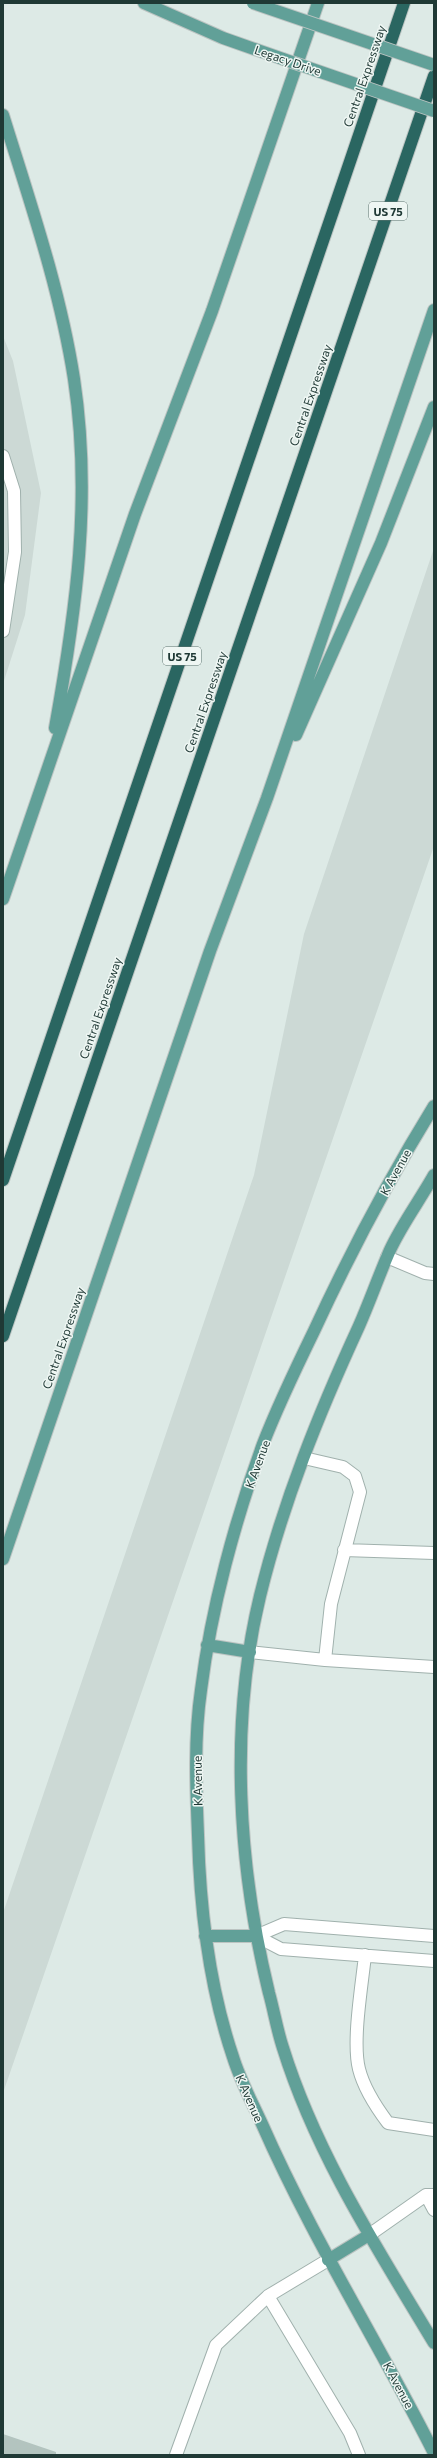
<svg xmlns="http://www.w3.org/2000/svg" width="437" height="2458" viewBox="0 0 437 2458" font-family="Commissioner,sans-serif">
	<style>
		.built { fill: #ccd9d5 }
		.building { fill: #b3c4bf }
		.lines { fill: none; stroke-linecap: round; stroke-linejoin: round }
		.minor-casing { stroke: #a0b1ad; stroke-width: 14 }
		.major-casing { stroke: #bcc4c2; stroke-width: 14 }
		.highway-casing { stroke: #bcc4c2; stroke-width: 14 }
		.minor { stroke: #fff; stroke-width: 12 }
		.major { stroke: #61a098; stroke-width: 12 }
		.highway { stroke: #2a6661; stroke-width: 12 }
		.major-bridge-casing { stroke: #bcc4c2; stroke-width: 14; stroke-linecap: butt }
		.major-bridge { stroke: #61a098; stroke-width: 12 }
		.labels { text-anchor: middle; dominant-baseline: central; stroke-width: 3; stroke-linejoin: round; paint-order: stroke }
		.shield { fill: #eef6f3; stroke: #5d726e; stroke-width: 1 }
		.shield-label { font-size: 11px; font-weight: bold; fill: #1f3935 }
		.street-label { font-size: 12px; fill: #1f3935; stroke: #eef6f3 }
	</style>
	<rect width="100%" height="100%" fill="#ddeae6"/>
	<!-- built -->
	<path class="built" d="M3,336l10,25 28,132 -16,122 -22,69z
		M434,548v298l-431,1247v-180l251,-738 50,-241z"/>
	<!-- building -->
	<path class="building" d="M3,2434l53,18v3h-53z"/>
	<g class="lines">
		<!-- minor casing -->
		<g class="minor-casing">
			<path id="minor" d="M3,456l11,35 1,61 -12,79
				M387,1257l38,16 9,1
				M304,1458l39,9 12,9 5,16 -29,112 -6,56
				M344,1550l90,3
				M250,1652l75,8 109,7
				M256,1936l25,13 153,12
				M256,1936l28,-12 150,12
				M365,1955c-3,30 -13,86 -6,114 5,20 17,38 29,54l46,7
				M426,2195l8,15
				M369,2235l57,-40h8
				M268,2296l82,137 9,22
				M176,2455l40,-110 52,-49 60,-36"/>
		</g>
		<!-- major casing -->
		<g class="major-casing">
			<path id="major" d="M144,3l79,35 60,21
				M3,115c27,87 57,174 71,264 18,119 2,232 -19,349
				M296,735l85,-192 53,-136
				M3,899l132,-385 77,-203 106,-308
				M434,1106c-45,73 -84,147 -120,225 -18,37 -36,74 -51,113 -28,76 -52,165 -62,246 -7,48 -5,97 -3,145 2,76 11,151 35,222 7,23 19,45 29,67 50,114 116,218 172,329
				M434,1175c-14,25 -32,49 -44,75 -11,25 -20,51 -31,76 -40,87 -76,176 -99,270 -31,128 -22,270 9,397 5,18 8,37 14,55 33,106 94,200 151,295
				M3,1559l207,-608 57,-153 167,-488
				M207,1645l43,7
				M205,1936h51
				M328,2260l41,-25"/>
		</g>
		<!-- highway casing -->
		<g class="highway-casing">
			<path id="highway" d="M3,1180l401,-1177
				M3,1336l431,-1260"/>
		</g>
		<!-- minor -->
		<use href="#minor" class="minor"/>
		<!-- major -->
		<use href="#major" class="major"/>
		<!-- highway -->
		<use href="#highway" class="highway"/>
		<!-- major-bridge casing -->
		<g class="major-bridge-casing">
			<path id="major-bridge" d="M253,3l181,62
				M283,59l151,52"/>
		</g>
		<!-- major-bridge -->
		<use href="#major-bridge" class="major-bridge"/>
	</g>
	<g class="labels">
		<!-- shield labels -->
		<g class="shield">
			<rect x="369" y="202" width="38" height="18" rx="3"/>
			<rect x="163" y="647" width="38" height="18" rx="3"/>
		</g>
		<g class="shield-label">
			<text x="388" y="211">US 75</text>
			<text x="182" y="656">US 75</text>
		</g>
		<!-- street labels -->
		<g class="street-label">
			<text transform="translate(288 60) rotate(19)">Legacy Drive</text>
			<text transform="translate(364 76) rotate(-71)">Central Expressway</text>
			<text transform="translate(310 395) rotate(-71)">Central Expressway</text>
			<text transform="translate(205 702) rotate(-71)">Central Expressway</text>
			<text transform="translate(100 1008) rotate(-71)">Central Expressway</text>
			<text transform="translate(395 1172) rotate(-61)">K Avenue</text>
			<text transform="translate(63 1338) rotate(-71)">Central Expressway</text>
			<text transform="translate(257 1464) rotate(-70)">K Avenue</text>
			<text transform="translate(197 1781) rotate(-91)">K Avenue</text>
			<text transform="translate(250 2098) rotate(66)">K Avenue</text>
			<text transform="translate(399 2385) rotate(62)">K Avenue</text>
		</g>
	</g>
	<!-- border -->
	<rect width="437" height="2458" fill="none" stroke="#1f3935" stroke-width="8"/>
</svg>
